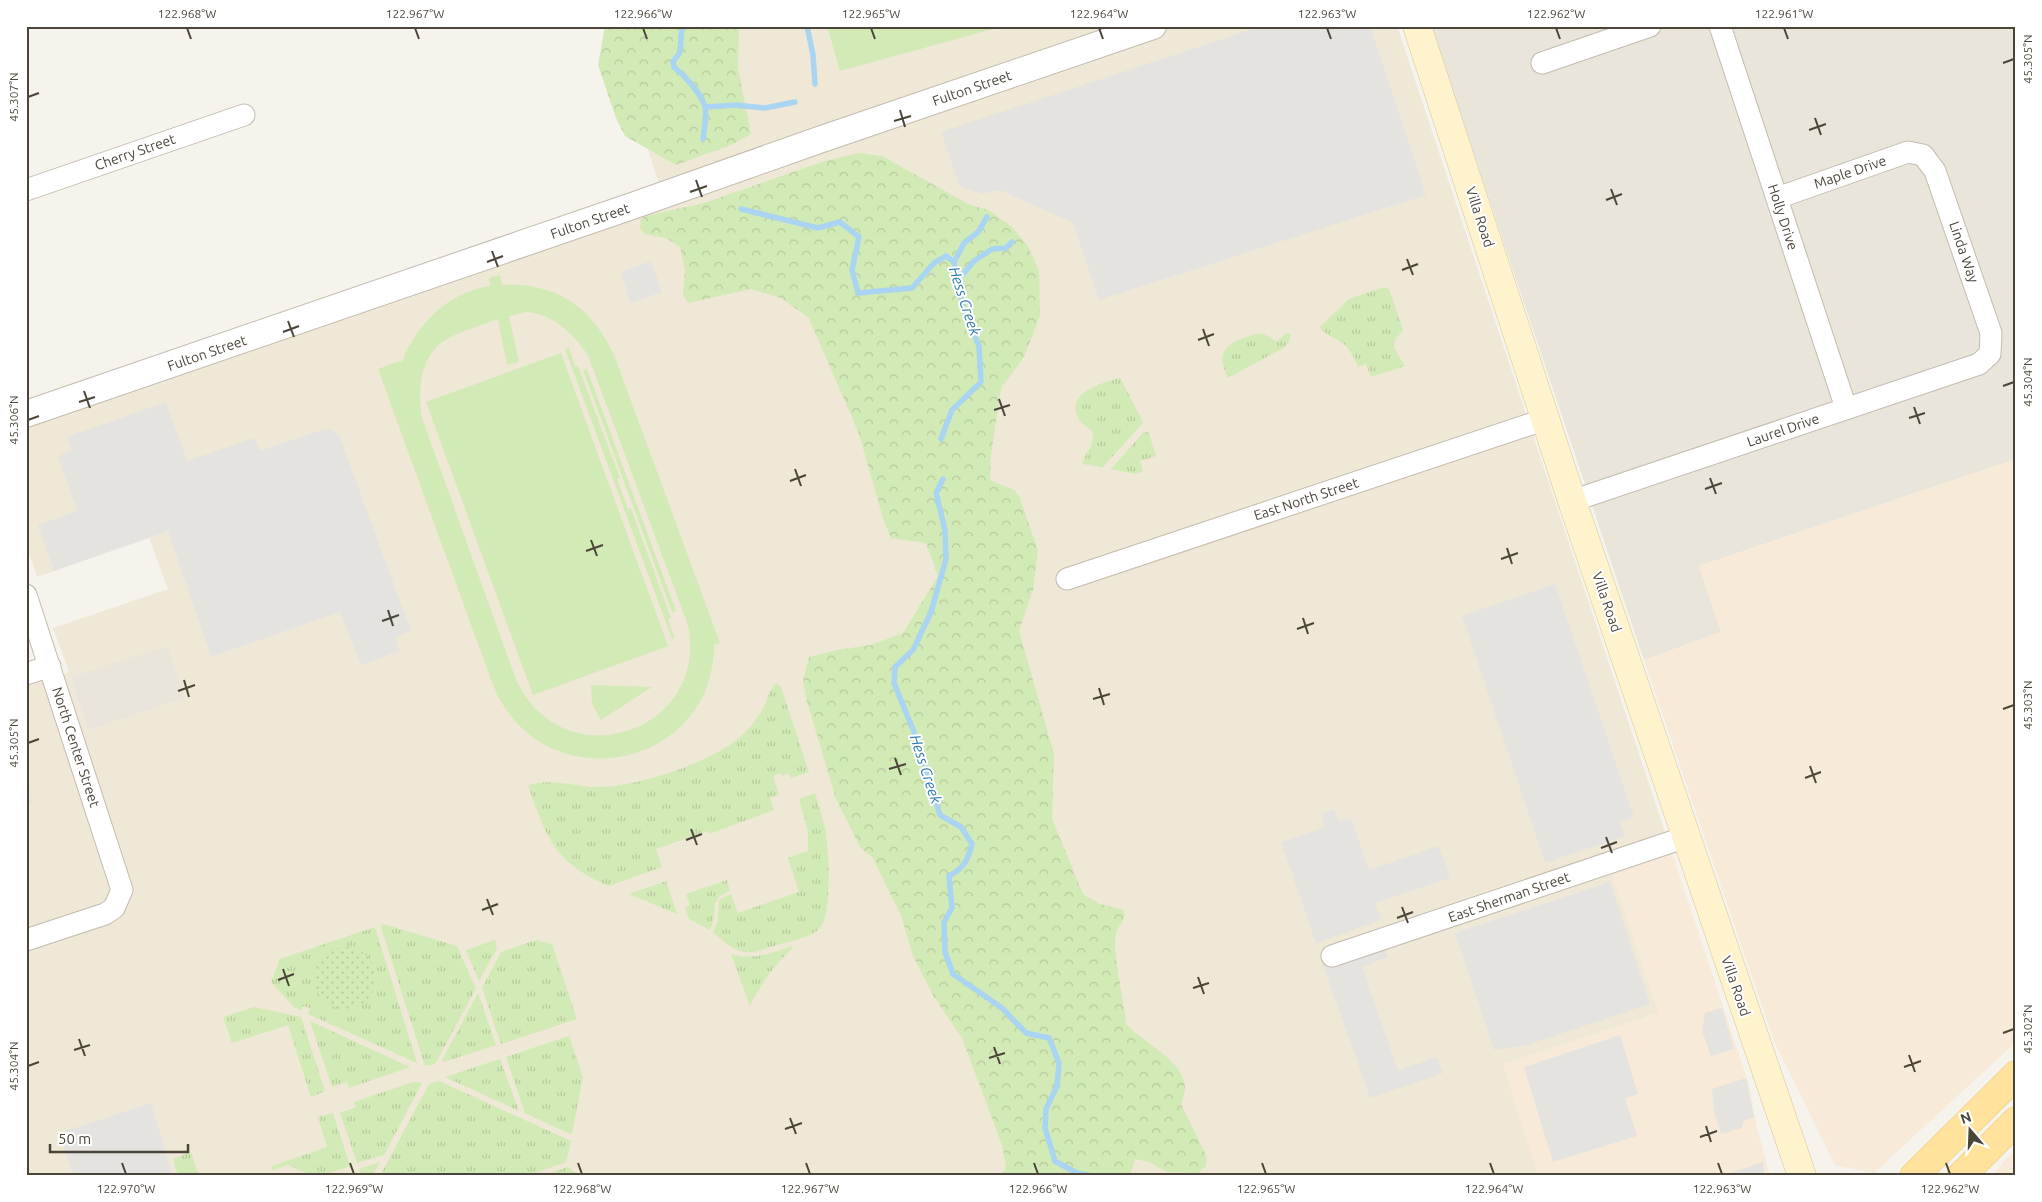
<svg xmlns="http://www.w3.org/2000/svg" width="2042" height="1202" viewBox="0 0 2042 1202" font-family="Ubuntu,sans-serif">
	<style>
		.residential { fill: #eae5da }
		.commercial { fill: #f7ead8 }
		.education { fill: #efe8d6; fill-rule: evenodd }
		.grass { fill: url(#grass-tufts) }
		.forest { fill: url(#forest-crowns) }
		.garden { fill: url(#garden-dots) }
		.pitch { fill: #d2eab5; fill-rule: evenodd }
		.parking { fill: #e5e3e0 }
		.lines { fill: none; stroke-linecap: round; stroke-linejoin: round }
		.stream { stroke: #a9d4f2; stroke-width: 5.5 }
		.minor-casing { stroke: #c2bbae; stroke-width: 23 }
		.tertiary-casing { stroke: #c2bbae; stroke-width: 28 }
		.secondary-casing { stroke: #d6c79b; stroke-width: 29 }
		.primary-casing { stroke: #e6c16a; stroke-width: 29 }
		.minor { stroke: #fff; stroke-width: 21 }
		.tertiary { stroke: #fff; stroke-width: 26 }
		.secondary { stroke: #fff3cd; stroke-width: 28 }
		.primary { stroke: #ffe39c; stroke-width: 28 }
		.ticks { fill: none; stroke: #4b4439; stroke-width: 2 }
		.labels { text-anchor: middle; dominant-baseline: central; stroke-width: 4; stroke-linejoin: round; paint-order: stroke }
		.street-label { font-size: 14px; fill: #4b4439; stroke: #fff }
		.water-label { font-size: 15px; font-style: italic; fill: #2e7ab2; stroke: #fff }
		.neatline { fill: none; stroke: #4b4439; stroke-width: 2 }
		.ticks-label { font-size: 12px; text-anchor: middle; fill: #4b4439 }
	</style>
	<defs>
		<pattern id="grass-tufts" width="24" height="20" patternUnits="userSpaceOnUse" patternTransform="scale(1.25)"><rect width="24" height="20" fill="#d2eab5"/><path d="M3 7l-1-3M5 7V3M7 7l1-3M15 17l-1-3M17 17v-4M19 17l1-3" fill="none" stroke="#b6ca9c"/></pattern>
		<pattern id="forest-crowns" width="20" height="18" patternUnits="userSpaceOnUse" patternTransform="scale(1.25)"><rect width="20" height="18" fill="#d2eab5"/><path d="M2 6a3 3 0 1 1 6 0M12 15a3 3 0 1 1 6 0" fill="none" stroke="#b6ca9c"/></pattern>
		<pattern id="garden-dots" width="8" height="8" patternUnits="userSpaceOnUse" patternTransform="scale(1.25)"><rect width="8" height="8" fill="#d2eab5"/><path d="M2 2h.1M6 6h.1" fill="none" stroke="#b6ca9c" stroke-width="1.8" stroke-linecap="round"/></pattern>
	</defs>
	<rect width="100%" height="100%" fill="#f6f3ec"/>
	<!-- residential -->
	<path class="residential" d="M1431,26h585v433l-317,107 22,66 -77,28z
		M168,645l18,53 -98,33 -18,-54z
		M26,777l9,26 -9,3z"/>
	<!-- commercial -->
	<path class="commercial" d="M2016,459v583l-142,131 -39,-8 -61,-124 -130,-381 77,-28 -22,-66z
		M1672,853l77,231 7,40 14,52h-232l-35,-112 154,-51 -45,-138z
		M2016,1150v26h-24l14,-17z"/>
	<!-- education -->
	<path class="education" d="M651,26h746l275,827 -60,22 46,138 -155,51 35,112h-1512v-370l9,-3 -9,-26v-90l43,-15 -16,-44 115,-39 -19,-51 -112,39 -11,-33v-117l641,-220 -37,-111zM168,645l18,53 -98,33 -18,-54z"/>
	<!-- grass -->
	<path class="grass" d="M1384,287l5,2 14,41 -8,10 -1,8 11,18 -34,11 -5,-13 -8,3c-3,-9 -8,-17 -15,-24 -7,-5 -19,-8 -23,-16l29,-28z
		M1286,333l5,1c-1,7 -3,10 -8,14l-55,30c-10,-21 -7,-32 15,-40 6,-2 14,-5 20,-4 5,1 9,6 14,7z
		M1120,378l23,44 -2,3 -38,42 -21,-3c3,-13 14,-17 10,-33 -3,-4 -9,-5 -12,-10 -18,-28 22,-38 40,-43z
		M1148,431l8,25 -16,5 3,10 -7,3 -25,-5 31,-35z
		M776,683l5,4 28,85 -18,6 -2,-5 -7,3 -1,-3 -8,3 6,19 -9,3 4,12 -65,24 -1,-3 -52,18 6,18 -53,19c-54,-23 -63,-48 -81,-101 26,-7 46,2 71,2 37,0 107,-23 136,-46 11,-8 20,-19 27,-31 5,-8 7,-21 14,-27z
		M815,793c4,14 9,27 11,41 3,18 6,81 -6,94 -9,10 -30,13 -43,17 -33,12 -39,10 -64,-13l5,-11 1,-21 12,-6 7,19 61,-21 -11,-34 20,-7v-20l-9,-32z
		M727,880l3,11c-24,9 -10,20 -20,39l-21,-11 -4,-12 5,-2 -4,-11z
		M666,881l11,33 -48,-20z
		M383,924l74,22 19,43 -41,75 -10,2 -44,-139z
		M375,927l42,136 -109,-49 2,-6 -7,-2 -2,5 -7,-4 -23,-25 9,-23z
		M495,940l2,9 -18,32 -13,-31z
		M536,940l16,4 25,75 -76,25 -19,-56 19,-36z
		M792,946l1,2c-19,17 -32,36 -43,58l-19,-52c23,7 40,-1 61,-8z
		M478,993l18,52 -52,17 -2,-2z
		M254,1007l47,10 24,74 -14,6 -23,-72 -56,18 -9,-26z
		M310,1021l100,46 -61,21 -2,-6 -15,5z
		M569,1036l14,41 -11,56 -2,1 -45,-21 -19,-56z
		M500,1059l19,52 -74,-34z
		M439,1081l132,60 -5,21 -39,14h-147l49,-92z
		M413,1082l9,1 -38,72 -27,8 -17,-50 16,-6 -2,-5z
		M333,1113l17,53c-32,11 -31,13 -62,-1l-15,5 -1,-4 55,-19 -9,-30z
		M191,1152l8,24h-21l-5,-17z
		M380,1162l-8,14h-11l-2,-7z
		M568,1167l12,9h-38z"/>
	<!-- forest -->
	<path class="forest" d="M605,26h134l-1,42 13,66 -20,11 -55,20 -51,-29 -9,-18 -18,-53z
		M859,153l23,3 86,48 20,6 23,16 17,20 11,25 1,45 -16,41 -23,31 -10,67 -1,25 24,10 5,6 19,54 -5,40 -14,41 35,123 -2,65 31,75 17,10 23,6 2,5c-2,7 -7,12 -9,18 -5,16 9,70 10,91 17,19 60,37 59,65 0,5 -3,11 -4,15l26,53 -1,9 -8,7 -31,-1 -18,-10 -14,-3 -5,17h-129l5,-9 -4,-22 -40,-107 -28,-41 -21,-41 -11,-38 -29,-60 -13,-11 -24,-48 -30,-101 -3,-18 6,-23 28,-7 34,-5 32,-12 35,-57 -12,-33 -35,-5 -8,-20 -24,-84 -50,-116 -28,-20 -30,-9 -63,14 -5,-9 2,-24 -5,-23 -14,-9 -21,-4 -5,-6 1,-9 5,-3 58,-13 121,-42z"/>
	<!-- garden -->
	<path class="garden" d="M314 978a31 31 0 1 1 62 0a31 31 0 1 1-62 0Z"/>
	<!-- pitch -->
	<path class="pitch" d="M827,26h177l-164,45z
		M500,275l2,10c55,-4 94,25 114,75l104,283 -6,2c0,126 -173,158 -221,40l-115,-316 22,-8 2,1c15,-39 46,-69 88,-76l-1,-8zM526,312c27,2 47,21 62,43l100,270c22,110 -129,156 -173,52l-93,-259c-5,-26 -2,-61 22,-77 15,-10 37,-15 54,-22l9,46 12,-3 -10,-46z
		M569,348l6,18h3l42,112 -3,1 11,30 3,-1 40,110 -3,2 7,18 -3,1 -107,-290z
		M561,353l107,293 -135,49 -107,-293z
		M587,369l89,242 -4,1 -89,-242z
		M591,685l61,2 -51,33 -9,-16z"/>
	<!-- parking -->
	<path class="parking" d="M1261,26h109l56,169 -327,105 -26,-77 -73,-33 -18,4 -23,-8 -18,-54z
		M651,261l11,31 -31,11 -10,-31z
		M166,402l21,59 68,-23 5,13 64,-22h6l9,6 72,196 -16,6 4,14 -38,14 -21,-53 -129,45 -43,-126 -114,40 -16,-46 39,-14 -19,-55 14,-5 -5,-14z
		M1555,584l79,233 -14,5 5,14 -80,27 -83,-247z
		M1334,809l5,13 12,-4 18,52 70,-24 11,32 -75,25 6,17 -65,23 -35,-101 44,-15 -4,-13z
		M1610,882l40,122 -123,41 -33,5 -39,-117z
		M1383,945l5,12 -26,10 36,104 39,-14 6,16 -73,25 -47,-133z
		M1722,1008l12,41 -23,7 -9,-25 3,-18z
		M1620,1035l18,59 -13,4 12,38 -84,26 -29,-95z
		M1746,1078l8,39 -10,4 -3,7 -20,6 -7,-22 -2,-23z
		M151,1103l22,73h-99l-15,-43z
		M1763,1162l1,14h-42z"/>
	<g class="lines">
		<!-- stream -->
		<path class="stream" d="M682,26l-2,26 -7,10 1,5c10,8 28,27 31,40 2,10 -1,23 -2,32
			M807,26l6,29 2,29
			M705,107l31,-2 29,3 30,-6
			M741,209l77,19 22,-6 19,15 -7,33 6,23 54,-5 22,-25 12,-7 8,6 10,47 15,37 2,36 -29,28 -11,29
			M954,262l10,-19 14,-11 9,-15
			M958,280l16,-19 18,-12 14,-1 6,-6
			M943,479l-7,14 9,37 1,29 -15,53 -18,38 -18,17 -1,16 20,49 26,83 21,12 11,17c-4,16 -8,24 -23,32l3,32 -8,14 1,30 8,22 49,34 24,25 23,5 10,25 -2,23 -11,23 -1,19 10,33 22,12 15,3"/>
		<!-- minor casing -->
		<g class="minor-casing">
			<path id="minor" d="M1720,26l126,382
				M1542,63l108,-37
				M26,190l218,-75
				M1572,501l407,-137 11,-10 1,-21 -56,-162 -12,-16 -15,-3 -131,46
				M1067,579l479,-160
				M26,595l96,295 -8,18 -9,6 -79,26
				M26,674l24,-8
				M1332,956l354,-119"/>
		</g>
		<!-- tertiary casing -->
		<g class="tertiary-casing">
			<path id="tertiary" d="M26,414l609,-209 184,-65 334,-114"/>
		</g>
		<!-- secondary casing -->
		<g class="secondary-casing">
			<path id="secondary" d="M1417,26l155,475 230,675"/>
		</g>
		<!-- primary casing -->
		<g class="primary-casing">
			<path id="primary" d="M1914,1176l102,-101
				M1961,1176l55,-55"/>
		</g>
		<!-- minor -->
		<use href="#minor" class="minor"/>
		<!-- tertiary -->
		<use href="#tertiary" class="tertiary"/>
		<!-- secondary -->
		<use href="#secondary" class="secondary"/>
		<!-- primary -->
		<use href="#primary" class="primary"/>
	</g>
	<!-- ticks -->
	<path class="ticks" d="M187,28l4,11M415,28l4,11M643,28l4,11M871,28l4,11M1099,28l4,11M1327,28l4,11M1556,28l4,11M1784,28l4,11M2003,63l11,-4M28,97l11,-4M900,110l5,17M1815,118l6,17M894,121l17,-5M1809,130l17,-6M696,180l6,17M1611,189l6,16M690,192l17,-6M1606,200l16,-6M492,251l6,16M1407,259l6,16M487,262l16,-6M1402,270l16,-6M288,321l6,16M1203,329l6,17M283,332l16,-6M1198,340l16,-6M2003,386l11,-4M84,391l6,17M999,399l6,17M79,402l16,-5M1914,407l6,17M994,410l16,-5M1909,418l16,-5M28,420l11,-4M795,469l6,17M1710,478l6,16M790,481l16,-6M1705,489l17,-6M591,540l6,16M1507,548l5,16M586,551l17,-6M1501,559l17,-6M388,610l5,16M1303,618l5,16M382,621l17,-6M1297,629l17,-6M184,680l5,17M1099,688l5,17M178,691l17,-6M1093,699l17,-5M2003,709l11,-4M28,743l11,-4M895,758l6,17M1810,766l6,17M889,769l17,-5M1805,778l16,-6M691,829l6,16M1606,837l6,16M686,840l16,-6M1601,848l16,-6M487,899l6,16M1402,907l6,16M482,910l16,-6M1397,918l16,-6M283,969l6,17M1198,977l6,17M278,980l16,-6M1193,988l16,-5M2003,1033l11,-4M79,1039l6,17M994,1047l6,17M74,1050l16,-5M1909,1055l6,17M989,1058l16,-5M28,1066l11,-4M1904,1067l17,-6M790,1118l6,16M1706,1126l5,16M785,1129l17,-6M1700,1137l17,-6M122,1163l4,11M350,1163l4,11M578,1163l4,11M806,1163l4,11M1034,1163l4,11M1262,1163l4,11M1490,1163l4,11M1718,1163l4,11M1946,1163l4,11"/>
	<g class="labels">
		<!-- street labels -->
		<g class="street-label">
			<text transform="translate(972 88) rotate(-19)">Fulton Street</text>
			<text transform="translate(135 152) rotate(-19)">Cherry Street</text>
			<text transform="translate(1850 172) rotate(-19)">Maple Drive</text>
			<text transform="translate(1480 217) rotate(72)">Villa Road</text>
			<text transform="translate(1783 217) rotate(72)">Holly Drive</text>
			<text transform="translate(590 221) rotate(-19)">Fulton Street</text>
			<text transform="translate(1964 252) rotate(71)">Linda Way</text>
			<text transform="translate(207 353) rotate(-19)">Fulton Street</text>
			<text transform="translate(1783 430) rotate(-19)">Laurel Drive</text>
			<text transform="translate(1306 499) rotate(-18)">East North Street</text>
			<text transform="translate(1607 602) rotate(71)">Villa Road</text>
			<text transform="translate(76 747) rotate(72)">North Center Street</text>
			<text transform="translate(1509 897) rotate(-19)">East Sherman Street</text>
			<text transform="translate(1736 986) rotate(71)">Villa Road</text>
		</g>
		<!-- water labels -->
		<g class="water-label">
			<text transform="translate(965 301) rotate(72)">Hess Creek</text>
			<text transform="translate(926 769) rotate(72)">Hess Creek</text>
		</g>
	</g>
	<!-- border -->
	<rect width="2042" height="1202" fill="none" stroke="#ffffff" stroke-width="55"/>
	<!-- north arrow -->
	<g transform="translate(1970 1130) rotate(341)" stroke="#ffffff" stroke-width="4" paint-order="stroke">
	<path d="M0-4L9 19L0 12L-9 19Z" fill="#4b4439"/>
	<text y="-8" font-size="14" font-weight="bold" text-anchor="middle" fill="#4b4439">N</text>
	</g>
	<!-- scale -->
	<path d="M50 1144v8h138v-8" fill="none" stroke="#4b4439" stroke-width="2.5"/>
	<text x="58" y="1144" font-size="15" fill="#4b4439" stroke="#ffffff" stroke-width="4" paint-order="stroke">50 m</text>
	<rect x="28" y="28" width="1986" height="1146" class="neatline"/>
	<g class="ticks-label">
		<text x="187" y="18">122.968°W</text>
		<text x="415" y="18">122.967°W</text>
		<text x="643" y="18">122.966°W</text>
		<text x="871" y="18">122.965°W</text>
		<text x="1099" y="18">122.964°W</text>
		<text x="1327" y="18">122.963°W</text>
		<text x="1556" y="18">122.962°W</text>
		<text x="1784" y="18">122.961°W</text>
		<text transform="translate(2028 59) rotate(-90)" y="4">45.305°N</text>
		<text transform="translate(14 97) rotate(-90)" y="4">45.307°N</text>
		<text transform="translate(2028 382) rotate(-90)" y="4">45.304°N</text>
		<text transform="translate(14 420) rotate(-90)" y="4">45.306°N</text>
		<text transform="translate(2028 705) rotate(-90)" y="4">45.303°N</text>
		<text transform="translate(14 743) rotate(-90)" y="4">45.305°N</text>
		<text transform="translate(2028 1029) rotate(-90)" y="4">45.302°N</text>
		<text transform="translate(14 1066) rotate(-90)" y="4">45.304°N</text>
		<text x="126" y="1193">122.970°W</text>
		<text x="354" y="1193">122.969°W</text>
		<text x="582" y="1193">122.968°W</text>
		<text x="810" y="1193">122.967°W</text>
		<text x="1038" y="1193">122.966°W</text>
		<text x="1266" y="1193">122.965°W</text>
		<text x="1494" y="1193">122.964°W</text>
		<text x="1722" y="1193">122.963°W</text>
		<text x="1950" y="1193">122.962°W</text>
	</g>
</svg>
